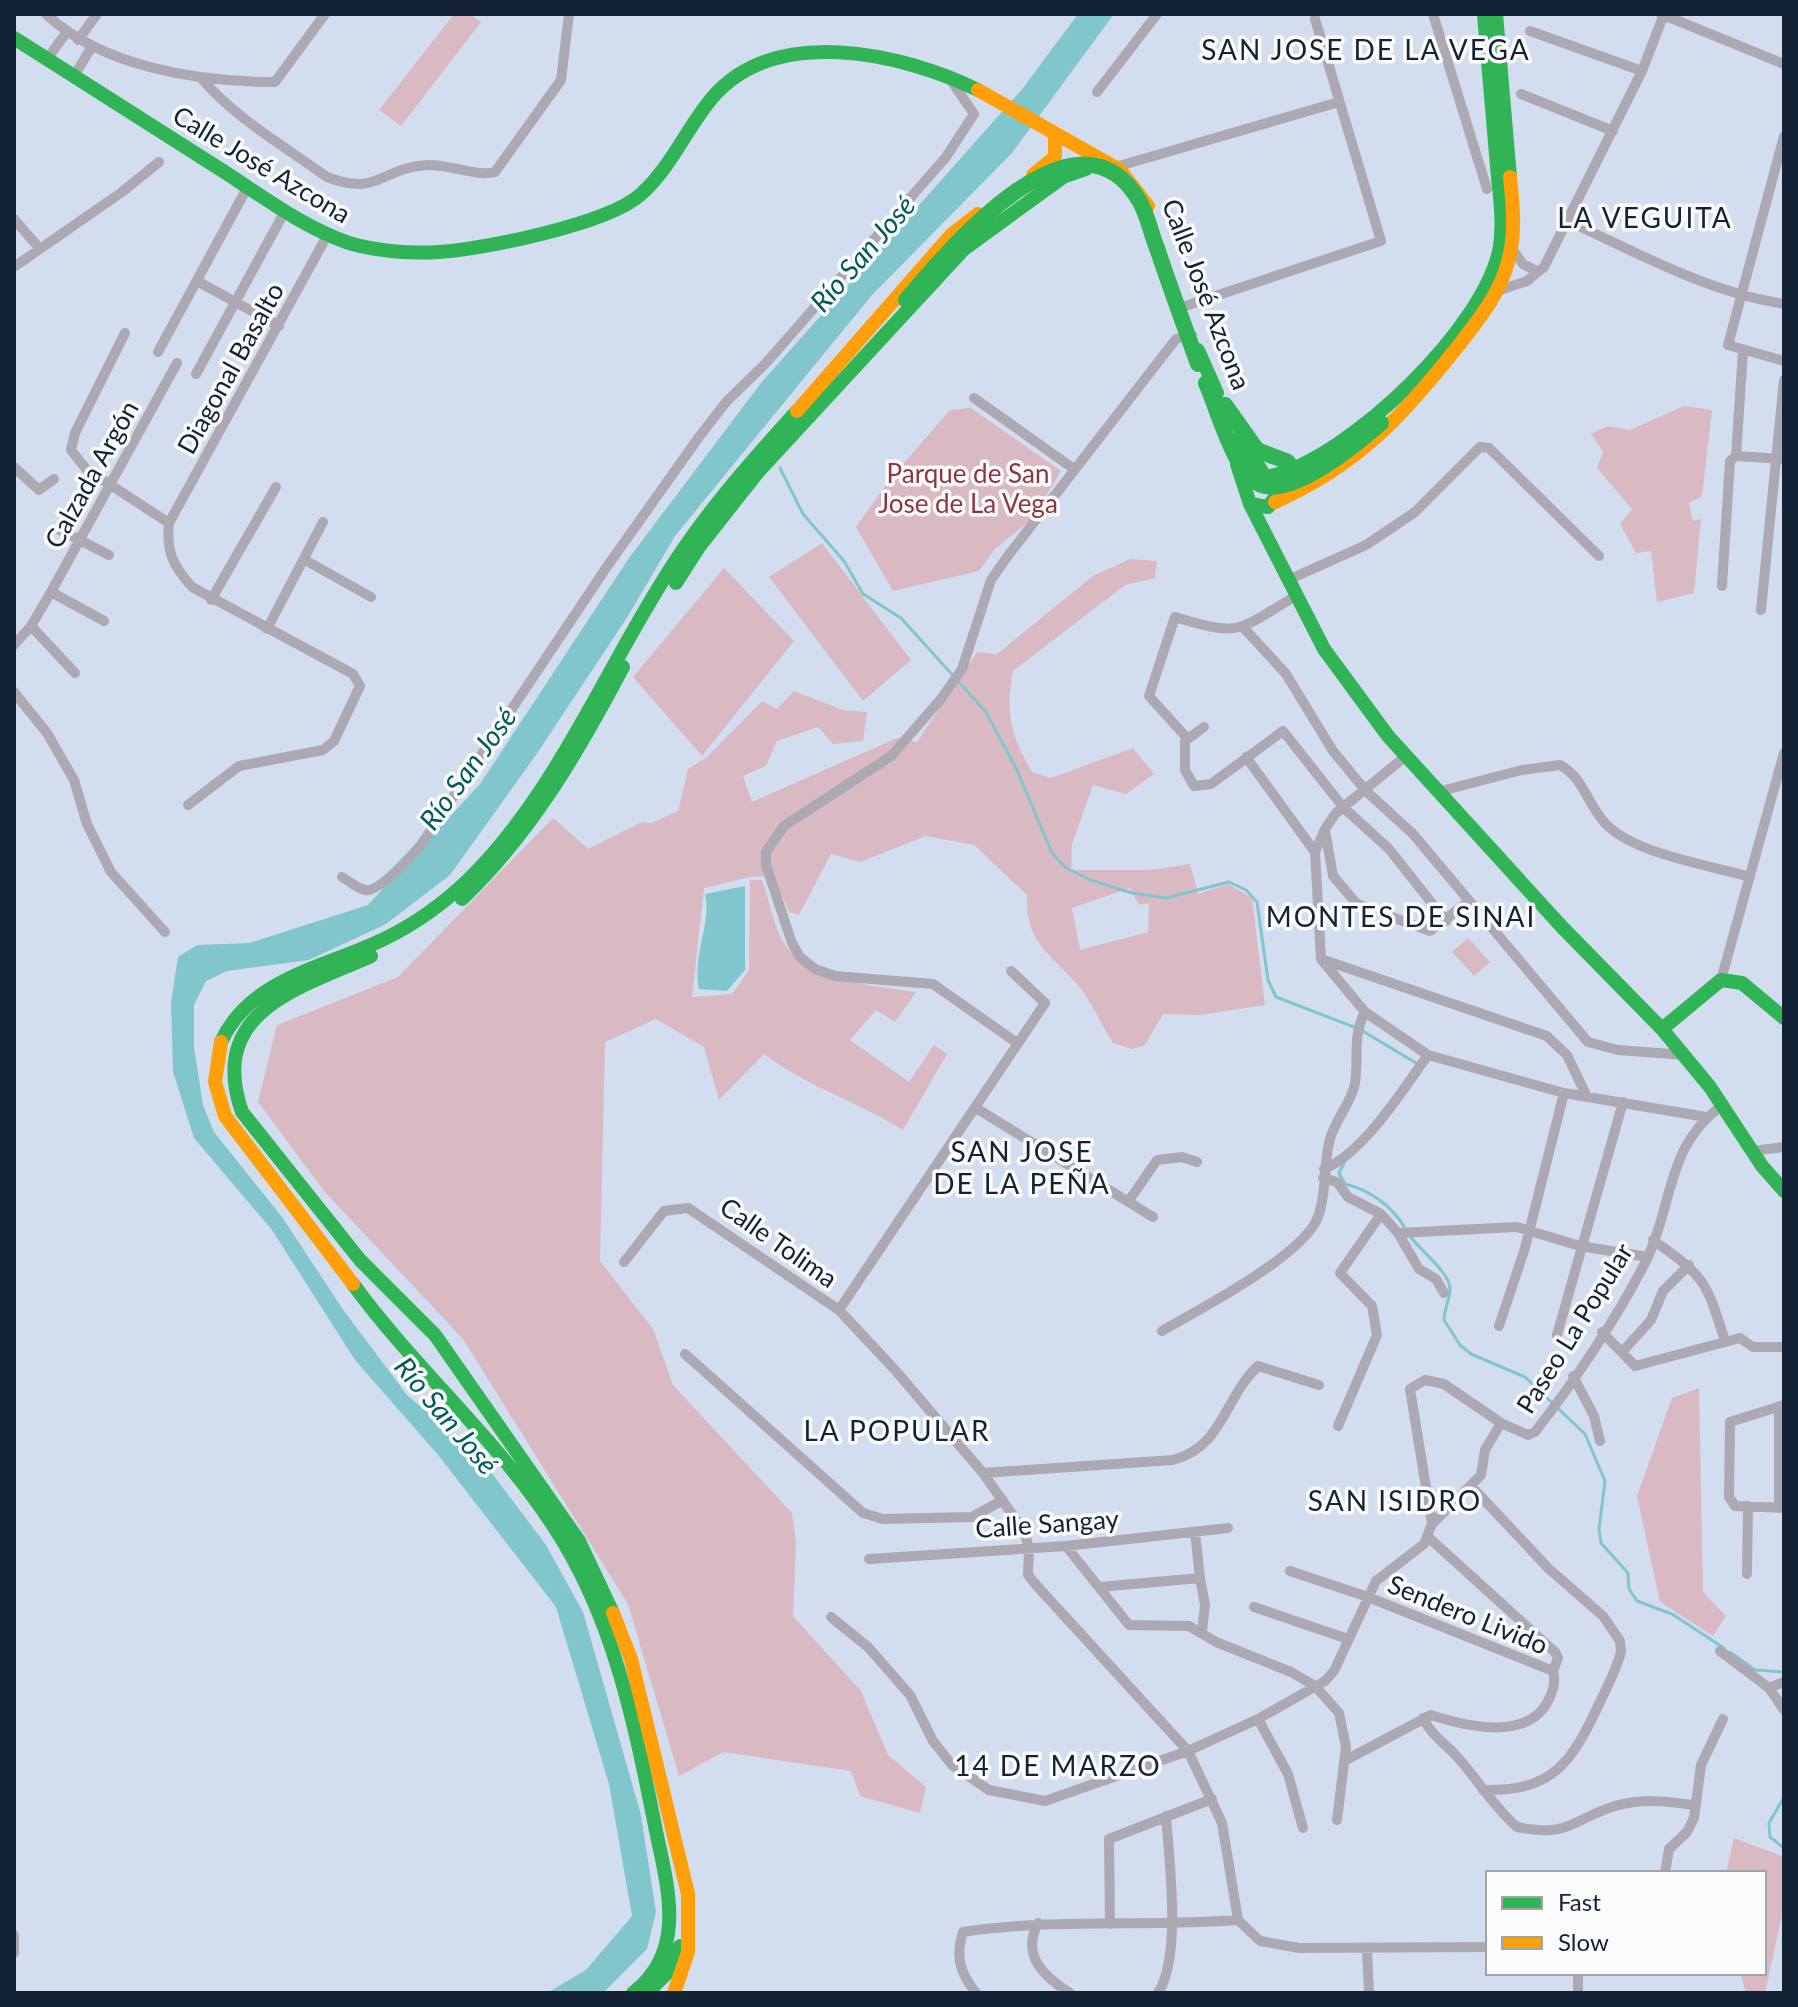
<svg xmlns="http://www.w3.org/2000/svg" width="1798" height="2007" viewBox="0 0 1798 2007" font-family="Lato,sans-serif">
	<style>
		.green { fill: #d9bac2; fill-rule: evenodd }
		.water { fill: #81c6cd }
		.lines { fill: none; stroke-linecap: round; stroke-linejoin: round }
		.stream { stroke: #81c6cd; stroke-width: 3 }
		.street { stroke: #ada9b3; stroke-width: 10 }
		.fast { stroke: #30b455; stroke-width: 14 }
		.slow { stroke: #ff9f0a; stroke-width: 14 }
		.fast-bridge { stroke: #30b455; stroke-width: 16 }
		.labels { text-anchor: middle; dominant-baseline: central; stroke-width: 7; stroke-linejoin: round; paint-order: stroke }
		.street-label { font-size: 26px; fill: #142236; stroke: #fbfbfb }
		.park-label { font-size: 26px; fill: #8e363e; stroke: #fbfbfb }
		.neighbourhood-label { font-size: 28px; letter-spacing: 2px; fill: #142236; stroke: #fbfbfb }
		.water-label { font-size: 28px; font-style: italic; fill: #035a5c; stroke: #fbfbfb }
	</style>
	<rect width="100%" height="100%" fill="#d2deef"/>
	<!-- green -->
	<path class="green" d="M454,14h16l11,8 -80,104 -22,-16z
		M1684,406l28,4 -10,86 -13,7 4,18 8,-2 -7,74 -37,9 -6,-51 -15,2 -16,-29 12,-15 -35,-41 6,-16 -12,-18 16,-8 23,4z
		M971,408l90,63 -28,47 -39,32 -15,21 -86,20 -37,-64 34,-48 60,-69z
		M822,543l89,117 -48,41 -94,-124z
		M1130,559l27,2 -2,17 -30,7 -112,86c-8,42 -2,65 19,101l19,6 82,-30 21,26 -28,20 -33,-9 -21,59 -1,26h79l40,-6 8,30 30,-10 24,14 13,107 -65,10 -37,-1 -18,31 -13,4 -19,-6c-11,-17 -20,-38 -32,-54 -28,-35 -56,-43 -54,-94l-53,-50 -48,-9 -66,26 -29,-8 -32,61 -10,-3 -16,-36 -23,1 -46,11 -12,109 40,-3 17,-24 1,-90h12c7,20 12,48 23,65 26,37 91,41 131,47l-21,30 -19,-12 -26,30 59,42 25,-37 13,9 -44,76c-45,-28 -97,-44 -139,-76l-45,46 -15,-53 -48,-28 -51,23 -5,219 53,68 20,56 119,128 4,28 -3,75 68,75 27,64 38,32 -6,26 -60,-17 -9,-25 -128,-19 -44,24 -51,-172 -165,-265 -139,-148 -66,-89 19,-77 121,-48 155,-159 35,31 54,-27 10,1 26,-12 10,-42 19,-12 55,-56 15,8 17,-18 49,19 24,2 -4,29 -30,3 -15,-17 -41,14 -11,25 -23,10 9,26 145,-64 20,4 60,-90 20,2 96,-78zM1130,888l9,17 10,-2 -1,29 -68,18 -8,-42z
		M724,568l70,73 -92,115 -69,-79z
		M1468,938l22,24 -16,14 -22,-24z
		M1699,1388l4,204 23,24 -13,20 -53,-34 -23,-106 35,-98z
		M1734,1838l50,19v49l-19,87h-19l-6,-20h24v-100h-38z"/>
	<!-- water -->
	<path class="water" d="M1078,14h36l-102,139 -140,142 -197,241 -47,80 -90,136 -88,123 -64,49 -77,36 -82,11 -21,10 -12,24v42l9,58 11,27 68,85 62,94 63,84 72,61 67,89 37,67 58,203 15,97 -9,37 -44,44h-56l39,-23 46,-54 -23,-132 -53,-177 -117,-151 -84,-96 -83,-130 -78,-92 -21,-66 -2,-70 7,-45 19,-12 52,-2 119,-38 112,-121 149,-226 132,-175 262,-295z
		M745,886v84l-18,21 -28,-2c-7,-36 13,-65 6,-95z"/>
	<g class="lines">
		<!-- stream -->
		<path class="stream" d="M780,468l23,46 41,47 19,33 38,24 85,94 31,58 35,83 13,14 25,13 42,13 34,5 63,-16 17,8 11,12 11,78 8,17 78,30
			M1361,1030l55,33
			M1345,1161l-6,12 6,11c25,6 47,22 60,44
			M1409,1235c11,15 42,39 41,54 0,11 -6,20 -6,31l16,25 11,9 54,23 60,57 20,47 -6,48 2,14 27,30 1,16 8,12 35,13 52,34
			M1730,1652l25,18 29,2
			M1784,1797l-15,26 1,14 14,11"/>
		<!-- street -->
		<path class="street" d="M46,14c56,53 153,68 229,68l50,-68
			M1433,14l54,175
			M1661,14l123,50
			M1530,31l112,40
			M78,40l19,-26
			M47,59l19,-26
			M74,76l17,-28
			M201,78c34,40 83,68 126,99 52,20 53,-9 100,-12 22,-1 50,12 68,7l66,-92 8,-66
			M1097,92l60,-78
			M1521,94l92,37
			M1784,136l-56,209 56,16
			M1119,166l220,-64
			M14,219l26,30
			M1568,221c70,32 139,71 216,83
			M1513,250l10,14 15,8
			M14,267l108,-75 37,-30
			M197,281l82,45
			M1500,290l27,-9 17,-14 98,-196 22,-57
			M1182,307l199,-66 -66,-222
			M125,333l-50,100 -4,17 15,19 83,54
			M158,352l89,-164
			M196,374l89,-163
			M974,398l100,71
			M1736,456l7,-105
			M14,467l25,23 15,-11
			M58,529l51,26
			M305,560l66,37
			M1288,580l78,-35 49,-33 65,-65 9,1 110,108
			M1722,586l8,-125 6,-5 48,3
			M51,592l53,29
			M211,600l65,-113
			M1761,610l23,-230
			M31,626l44,47
			M1243,627l43,47 47,77 33,40 47,43 175,208 30,8 67,5
			M267,629l56,-107
			M14,645l17,-19 20,-34 126,-229
			M14,692l33,41 27,47 13,44 24,48 54,60
			M1204,727l-19,14v29l9,16 17,-2 72,-53 60,76 46,42 57,72
			M1186,737l-37,-41 26,-79c68,21 62,13 121,-21
			M1406,756l-70,57 -11,16 -10,23 6,107 44,53 63,43 136,38 142,24
			M1246,757l69,95
			M1441,791l81,-21 38,-5c23,12 28,40 45,58 28,31 105,42 145,54
			M188,805l51,-39 84,-16 11,-9 26,-55 -7,-12 -161,-87c-19,-21 -26,-35 -23,-64l159,-289
			M1325,830l8,46 24,28 73,27 38,-29
			M342,877c7,4 16,12 23,13 14,3 47,-35 56,-45l185,-277 93,-131 28,-36 39,-38 180,-206 28,-43 -24,-35
			M1321,959l226,77 20,19 20,42
			M1721,980l63,-227
			M1017,1043l-84,-59 -98,-8 -20,-7 -15,-12 -8,-14 -26,-78v-13l18,-26 107,-70 50,-57 21,-30 29,-89 16,-23 169,-218 16,-4
			M976,1108l177,109
			M1752,1151l32,-4
			M1324,1169c40,-16 79,-80 104,-114
			M1323,1178l14,4 11,15 33,17 17,19 21,36 17,10 8,14
			M1128,1202l29,-42 25,-3 15,5
			M1398,1233l119,-6 63,19 68,11
			M1653,1240c52,37 53,40 72,101
			M624,1262l40,-51 24,-3 151,102 56,60 88,103 41,58 5,17 -1,27 9,11 151,165 34,72 16,97 22,21 39,7 189,-1
			M839,1310l206,-307 -34,-32
			M1499,1326l26,-78 39,-155
			M1162,1331c38,-22 141,-75 156,-114 9,-24 5,-53 12,-78 5,-19 22,-37 25,-56 4,-26 -3,-47 10,-71
			M1602,1332l33,34 105,-28 13,9h31
			M1557,1335l66,-233
			M1623,1351l28,-31 12,-29 26,-26
			M685,1354l178,159 20,6 89,-2 31,-17
			M1573,1376l21,40 6,25
			M1784,1405l-54,17 -1,75 6,9 49,2
			M1779,1406v101
			M1338,1426l39,-91 -5,-29 -32,-33 41,-59
			M983,1473l190,-13c50,-13 51,-62 85,-94l61,19
			M1472,1487l76,81 55,48 17,25 1,11c-5,19 -14,35 -22,52 -27,58 -46,88 -116,86
			M1432,1524l49,-49 4,-25 16,-27
			M1427,1536l128,116 3,6 -5,13
			M1066,1546l63,79 60,1 27,16 75,30 24,14 24,27 7,34 -9,73
			M869,1559l197,-13 162,-18
			M1290,1571l78,26 185,74
			M1747,1574l1,-68
			M1200,1578l5,27 -3,26
			M1100,1587l100,-9 -5,-46
			M1254,1607l94,32
			M831,1617l37,30 42,48 23,46 19,24 37,25 56,11 143,-50 70,-32 67,-38 9,-10 42,-90 48,-37 8,-20 -22,-135 15,-9 19,4 57,39 27,12 7,-3c39,-50 82,-114 111,-171 28,-57 19,-115 77,-156
			M1720,1651l49,37 15,-6
			M1769,1688l15,22
			M1423,1718c10,20 24,26 37,42 20,23 34,47 57,67 52,10 51,-5 95,-20 28,-9 53,-6 81,-2
			M1258,1719l30,55 15,54
			M1346,1760l85,-45c34,11 96,27 117,-14 5,-10 8,-18 5,-30
			M1665,1873l4,-24 18,-17 7,-14 7,-53 22,-46
			M1038,1923c-17,33 6,54 32,70
			M1110,1924l-1,-85 103,-40
			M14,1935v18
			M1367,1949l2,44
			M1578,1973v20
			M976,1993c-16,-20 -21,-36 -13,-61 91,-14 183,-5 275,-12
			M1158,1993c24,-37 11,-133 8,-177"/>
		<!-- fast -->
		<path class="fast" d="M1496,14l14,163
			M14,38c70,44 139,89 209,133 39,25 81,57 126,72 26,8 62,11 90,9 46,-3 168,-28 201,-57 31,-27 46,-66 72,-97 63,-74 190,-45 266,-8
			M1198,350l19,43
			M1239,437l24,36
			M1237,464l13,40 18,3 11,-15
			M1271,476c78,-18 216,-150 229,-230 4,-26 -1,-54 -3,-80 -4,-50 -9,-101 -13,-152
			M1250,504l74,145 64,87 174,191 100,102 48,58 52,79 22,25
			M676,583l23,-36 59,-75 206,-223 99,-72 23,-8
			M462,899c70,-67 116,-147 161,-232
			M371,956c-73,33 -164,55 -129,156l118,148 75,75 144,206 34,72
			M1662,1029l59,-49 21,3 42,35
			M221,1042c29,-64 106,-75 163,-103 31,-15 60,-36 84,-59 85,-83 132,-199 194,-298 38,-63 86,-117 135,-171
			M353,1284c62,85 144,155 201,243 60,91 81,198 102,304 12,57 31,121 -23,162
			M651,1989l17,-17 12,-26"/>
		<!-- slow -->
		<path class="slow" d="M978,90l142,80 28,36
			M1033,175l22,-18v-22
			M797,411l154,-176 27,-21
			M1275,502c81,-36 125,-83 180,-152 21,-27 44,-54 53,-88 8,-29 5,-56 2,-85
			M221,1042l-6,40 10,34 128,168
			M613,1613l18,46 57,235v58l-14,41"/>
		<!-- fast-bridge -->
		<path class="fast-bridge" d="M906,300c44,-52 173,-206 234,-98 8,14 11,32 17,46 13,39 27,77 41,116
			M1206,383c11,25 27,85 51,100 31,19 101,-40 124,-60
			M1225,405l32,45 31,12"/>
	</g>
	<g class="labels">
		<!-- street labels -->
		<g class="street-label">
			<text transform="translate(262 164) rotate(31)">Calle José Azcona</text>
			<text transform="translate(1207 294) rotate(69)">Calle José Azcona</text>
			<text transform="translate(230 368) rotate(-61)">Diagonal Basalto</text>
			<text transform="translate(91 474) rotate(-61)">Calzada Argón</text>
			<text transform="translate(779 1242) rotate(35)">Calle Tolima</text>
			<text transform="translate(1574 1328) rotate(-58)">Paseo La Popular</text>
			<text transform="translate(1047 1523) rotate(-4)">Calle Sangay</text>
			<text transform="translate(1468 1614) rotate(22)">Sendero Livido</text>
		</g>
		<!-- park labels -->
		<g class="park-label">
			<text x="968" y="473">Parque de San<tspan x="968" dy="30">Jose de La Vega</tspan></text>
		</g>
		<!-- neighbourhood labels -->
		<g class="neighbourhood-label">
			<text x="1366" y="49">SAN JOSE DE LA VEGA</text>
			<text x="1645" y="217">LA VEGUITA</text>
			<text x="1401" y="916">MONTES DE SINAI</text>
			<text x="1022" y="1151">SAN JOSE<tspan x="1022" dy="32">DE LA PEÑA</tspan></text>
			<text x="897" y="1430">LA POPULAR</text>
			<text x="1395" y="1500">SAN ISIDRO</text>
			<text x="1058" y="1765">14 DE MARZO</text>
		</g>
		<!-- water labels -->
		<g class="water-label">
			<text transform="translate(862 253) rotate(-49)">Río San José</text>
			<text transform="translate(467 768) rotate(-54)">Río San José</text>
			<text transform="translate(447 1415) rotate(50)">Río San José</text>
		</g>
	</g>
	<!-- border -->
	<rect width="1798" height="2007" fill="none" stroke="#142236" stroke-width="32"/>
	<!-- legend -->
	<rect x="1486" y="1871" width="280" height="104" fill="#fbfbfb" stroke="#9fa4ac" stroke-width="2"/>
	<rect x="1502" y="1897" width="40" height="12" fill="#30b455" stroke="#9fa4ac" stroke-width="2"/>
	<text x="1558" y="1911" font-size="24" fill="#142236">Fast</text>
	<rect x="1502" y="1937" width="40" height="12" fill="#ff9f0a" stroke="#9fa4ac" stroke-width="2"/>
	<text x="1558" y="1951" font-size="24" fill="#142236">Slow</text>
</svg>
